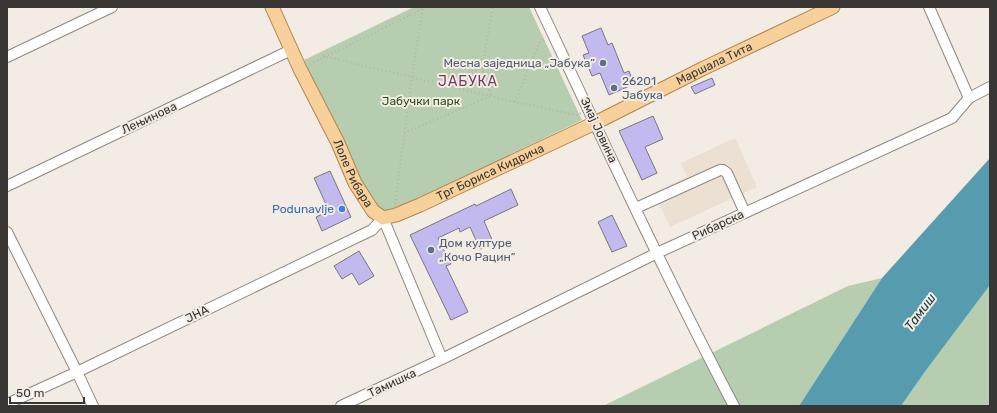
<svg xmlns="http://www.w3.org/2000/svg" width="997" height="413" viewBox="0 0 997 413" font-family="Rubik,sans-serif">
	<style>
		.built { fill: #ece0d2 }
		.green { fill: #b6ceaf }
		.water { fill: #569cae }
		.building { fill: #c2b9ee; stroke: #78777f }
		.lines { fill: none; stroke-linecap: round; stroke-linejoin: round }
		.minor-casing { stroke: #8e8881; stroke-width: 12 }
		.major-casing { stroke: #b3854b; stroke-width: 15 }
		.path { stroke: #b7b2ab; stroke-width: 2; stroke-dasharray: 1 3; stroke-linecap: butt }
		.minor { stroke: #fff; stroke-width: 10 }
		.major { stroke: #f8d09b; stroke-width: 13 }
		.service-dot { fill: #5c6f8a; stroke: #f3ece4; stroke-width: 1.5 }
		.shop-dot { fill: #3f7fe0; stroke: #f3ece4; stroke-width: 1.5 }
		.labels { text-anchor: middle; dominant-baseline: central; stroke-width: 4; stroke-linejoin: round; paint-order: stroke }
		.service-label { font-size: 12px; fill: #4e5e75; stroke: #f3ece4; text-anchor: start }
		.street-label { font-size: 12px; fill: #393633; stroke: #f3ece4 }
		.park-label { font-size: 12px; fill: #275517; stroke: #f3ece4 }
		.shop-label { font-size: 12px; fill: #366cbe; stroke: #f3ece4; text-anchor: end }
		.water-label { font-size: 13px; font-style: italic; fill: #153740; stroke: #f3ece4 }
		.quarter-label { font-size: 14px; letter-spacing: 1px; fill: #743a66; stroke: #f3ece4 }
	</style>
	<rect width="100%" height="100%" fill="#f3ece4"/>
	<!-- built -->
	<path class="built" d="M735,138l22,49 -87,40 -16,-35 33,-15 -6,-14z"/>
	<!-- green -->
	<path class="green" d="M414,7h115l53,113 -187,90 -11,1 -11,-7 -69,-144z
		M882,278l-83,128h-196l245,-120z
		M990,285v121h-89l23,-33z"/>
	<!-- water -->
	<path class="water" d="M990,158v127l-66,88 -23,33h-102l83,-128z"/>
	<!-- building -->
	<path class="building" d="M601,28l7,17 4,-2 12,30 5,-2 5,13 -25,11 -9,-22 -8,3 -9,-21 6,-2 -7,-17z
		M712,78l3,7 -20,9 -4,-7z
		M653,116l10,23 -18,8 12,26 -15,7 -23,-49z
		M330,171l21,46 -29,14 -6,-14 13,-6 -15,-33z
		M511,189l7,16 -34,16 9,21 -13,7 -10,-22 -10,5 -1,-4 -21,10 13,26 -5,2 22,46 -17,8 -41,-85 65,-31 1,2z
		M612,215l15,31 -15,6 -14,-30z
		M359,251l15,25 -15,9 -7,-12 -10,6 -8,-13z"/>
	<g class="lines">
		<!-- minor casing -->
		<g class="minor-casing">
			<path id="minor" d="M540,7c63,134 125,268 194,399
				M929,7l40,91
				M7,57l105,-50
				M7,186l284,-136
				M636,208l84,-38h3l4,3 18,40
				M7,232l70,140 16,34
				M7,404l70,-32 295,-142 11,-12 59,141
				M341,406l101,-47 215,-106 295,-135 17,-20 21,-11"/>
		</g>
		<!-- major casing -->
		<g class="major-casing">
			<g id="major">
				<path id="s1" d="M272,7l28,62 38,74 17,40 18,28 10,7 13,-3 24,-10 175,-82 107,-54 131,-62"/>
			</g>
		</g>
		<!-- path -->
		<path class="path" d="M323,56l192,46 62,13 4,-2
			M310,64l117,-57
			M442,84l40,-16
			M515,102l25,-60 5,-3
			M404,133l87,-37 -9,-28 11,-61
			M395,204l17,-128 11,-69"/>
		<!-- minor -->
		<use href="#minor" class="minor"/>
		<!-- major -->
		<use href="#major" class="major"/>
	</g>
	<!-- markers -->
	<g class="service-dot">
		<circle cx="603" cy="63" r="4"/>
		<circle cx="614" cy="88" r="4"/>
		<circle cx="431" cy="250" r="4"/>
	</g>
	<circle class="shop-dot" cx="342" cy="209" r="4"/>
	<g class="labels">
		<!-- service labels -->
		<g class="service-label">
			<text x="595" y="63" text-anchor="end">Месна заједница „Јабука”</text>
			<text x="622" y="81">26201<tspan x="622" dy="14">Јабука</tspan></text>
			<text x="439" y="243">Дом културе<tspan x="439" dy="14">„Кочо Рацин”</tspan></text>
		</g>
		<!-- street labels -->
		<g class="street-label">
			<text stroke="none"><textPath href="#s1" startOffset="606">Маршала Тита</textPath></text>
			<text transform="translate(149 118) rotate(-25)">Лењинова</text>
			<text transform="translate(599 130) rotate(65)">Змај Јовина</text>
			<text stroke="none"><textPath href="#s1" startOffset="357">Трг Бориса Кидрича</textPath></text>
			<text stroke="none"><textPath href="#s1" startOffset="185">Лоле Рибара</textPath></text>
			<text transform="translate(718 225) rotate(-25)">Рибарска</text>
			<text transform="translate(197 314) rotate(-26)">ЈНА</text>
			<text transform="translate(392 383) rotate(-25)">Тамишка</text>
		</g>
		<!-- park labels -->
		<g class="park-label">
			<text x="421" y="101">Јабучки парк</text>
		</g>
		<!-- shop labels -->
		<g class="shop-label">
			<text x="334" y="209">Podunavlje</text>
		</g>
		<!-- water labels -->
		<g class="water-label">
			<text transform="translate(920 312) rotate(-53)">Тамиш</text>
		</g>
		<!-- quarter labels -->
		<g class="quarter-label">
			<text x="468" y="81">ЈАБУКА</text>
		</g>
	</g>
	<!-- border -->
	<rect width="997" height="413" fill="none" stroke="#393633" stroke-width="16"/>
	<!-- scale -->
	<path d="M10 397v6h74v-6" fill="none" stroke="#393633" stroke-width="2"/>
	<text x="16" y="397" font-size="12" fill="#393633" stroke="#f3ece4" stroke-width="3" paint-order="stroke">50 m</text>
</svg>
